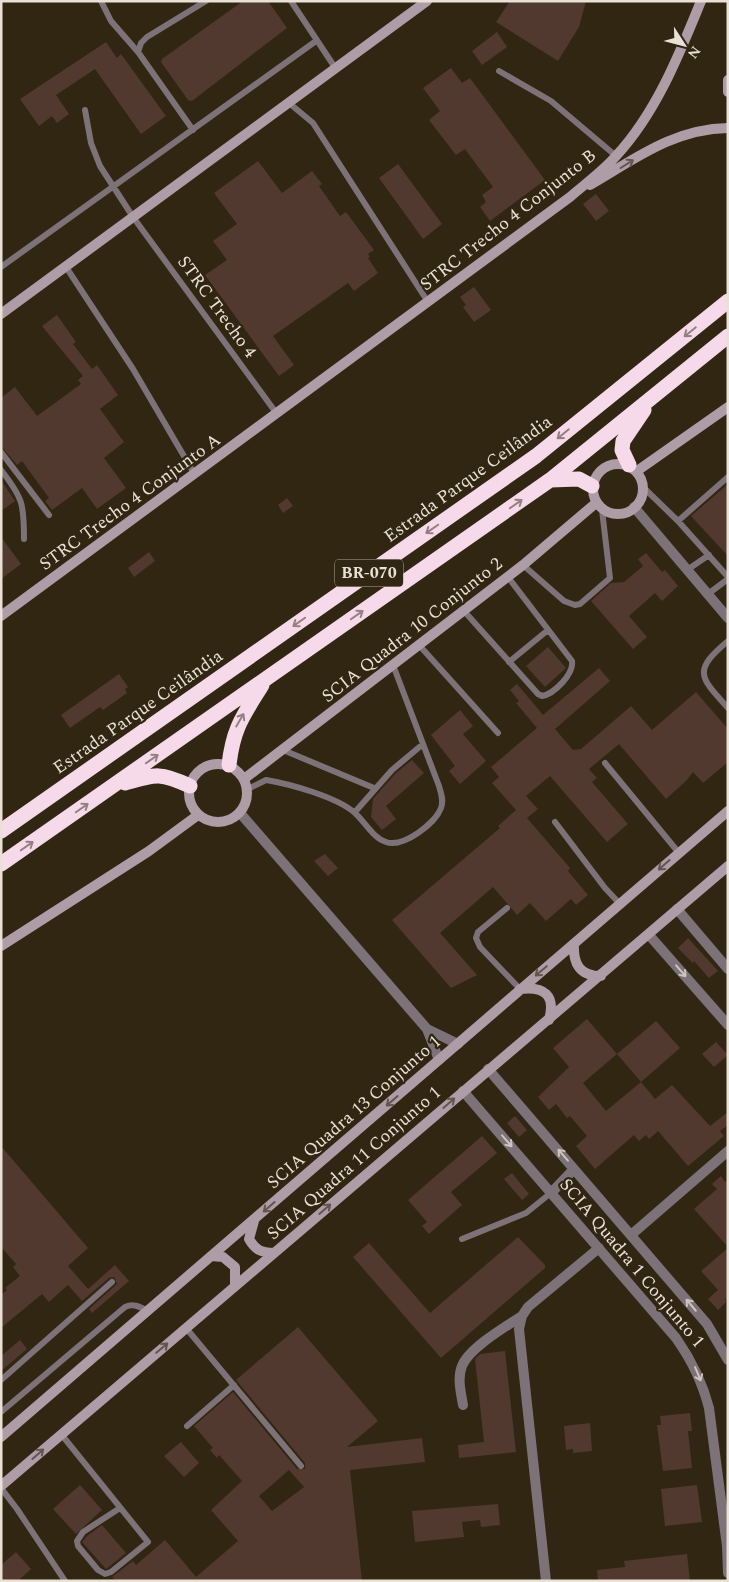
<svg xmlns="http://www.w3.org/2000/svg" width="729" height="1582" viewBox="0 0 729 1582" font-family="Spectral,serif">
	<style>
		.building { fill: #513930; fill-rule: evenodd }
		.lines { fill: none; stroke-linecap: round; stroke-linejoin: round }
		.lane { stroke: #7d7278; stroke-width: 6 }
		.street { stroke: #7d7278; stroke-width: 10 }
		.secondary { stroke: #ae9ca6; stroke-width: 10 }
		.highway { stroke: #f6dae9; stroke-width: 15 }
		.oneway { stroke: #63554d }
		.oneway2 { stroke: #94807e }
		.oneway3 { stroke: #cec5be }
		.labels { text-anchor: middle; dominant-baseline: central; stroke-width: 4.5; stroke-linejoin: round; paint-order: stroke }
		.shield { fill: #312612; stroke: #b2a99a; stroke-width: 1 }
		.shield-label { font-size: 16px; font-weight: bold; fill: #e9e1d5 }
		.street-label { font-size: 18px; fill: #e9e1d5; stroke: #312612 }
	</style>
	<rect width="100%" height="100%" fill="#312612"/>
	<!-- building -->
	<path class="building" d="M243,1h25l19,27 -95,73 -4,-1 -27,-38 1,-3z
		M510,1h76l-7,26 -21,34 -62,-39z
		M497,32l10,15 -25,18 -10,-14z
		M106,42l11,16 4,-4 45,62 -25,18 -46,-65 -39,26 13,19 -12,9 -5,-7 -13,10 -19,-27z
		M451,68l11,15 8,-5 75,102 -55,41 -10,-14 6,-5 -4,-7 11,-8 -28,-38 -9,6 -27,-35 11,-9 -17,-23z
		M258,161l24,32 30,-22 10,13 -3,2 21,30 6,-4 28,38 -6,4 2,3 -2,1 10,15 -24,18 -6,-8 -75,53 21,29 -15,11 -74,-101 22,-15 -14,-19 24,-17 -23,-31z
		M398,164l44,60 -19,15 -44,-61z
		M596,194l13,17 -13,10 -13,-17z
		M474,287l17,23 -17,12 -11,-15 3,-2 -6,-8z
		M57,315l19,27 -3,2 19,25 5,-4 21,30 -18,14 24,33 -20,16 22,30 -29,21 -15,-21 -30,22 -7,-9 4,-3 -27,-37 -5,4 -16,-19v-48l14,-11 22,29 44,-32 -3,-4 5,-4 -41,-50z
		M1,480l14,21 -14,10z
		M728,484v72l-37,-40z
		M287,498l6,8 -10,7 -5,-8z
		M1,537l20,27 -20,15z
		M149,552l6,9 -21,16 -6,-9z
		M646,553l16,19 3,-2 13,16 -16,15 -7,-8 -26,23 18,21 -14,12 -42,-48 20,-18 13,-1 19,-16 -5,-7z
		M548,647l18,21 -21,19 -19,-21z
		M599,668l11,13 -55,48 18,21 8,-1 50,-43 21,24 44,-38 32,37v33l-25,21 -10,-11 -7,9 -20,18 -47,-55 -30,25 8,9 -5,4 36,42 -21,18 -57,-66 -24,20 12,13 -11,9 43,50 -2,3 20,24 -12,10 -5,-6 -25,22 -16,-18 -13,12 -24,-28 -53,46 37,42 -26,13 -59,-68 108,-92 -2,-2 18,-16 -24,-27 7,-6 -8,-10 46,-39 -21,-25 3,-2 -9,-11 7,-6 26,31z
		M119,674l9,13 -3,2 2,4 -24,17 -3,-3 -30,21 -9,-13z
		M460,710l13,16 -10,8 23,27 -26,23 -11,-13 6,-5 -24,-31z
		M412,760l12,13 -38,33 10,13 -14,11 -11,-13 2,-18 22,-25z
		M325,854l13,14 -10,8 -14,-15z
		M688,938l30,33 -9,7 -15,-17 -1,2 -15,-15z
		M587,1019l30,35 39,-33 24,27 -39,34 14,17 17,-14 38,41 18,-14v13l-8,6 4,5 -36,30 -30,-35 -9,8 -3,-4 -7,6 -5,-6 -39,34 -19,-23 11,-10 -17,-20 -3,2 -11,-14 -7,6 -11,-13 31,-30 -16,-19zM617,1054l24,28 -35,29 -23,-28z
		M716,1042l12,13 -14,12 -12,-13z
		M515,1116l12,14 -8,7 -12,-14z
		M482,1136l15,17 -46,39 11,13 -33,29 -7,-8 5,-4 -19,-22z
		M1,1146l87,102 -20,18 20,23 27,-24 14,16 -37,32 -3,-4 28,-25 -3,-7 -5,1 -27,23 -14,-16 -19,17 -7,-8 -41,34v-33l6,-5 -2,-2 15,-12 -7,-9 3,-3 -15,-17z
		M512,1173l17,21 -7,6 -18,-21z
		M721,1176l4,6 3,-2v67l-34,-38 23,-20 -5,-5z
		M518,1237l27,28v3l-104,90 -88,-101 16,-14 61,70z
		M728,1248v53l-3,-3 1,4 -8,8 -10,-11 10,-9 -17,-19z
		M298,1327l80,94 -31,26 75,-9 3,24 -75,8 12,111h-246l-4,-4 21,-16 3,4 29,-25 31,37 42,-36 -27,-31 31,-29 -23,-26 -2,3 -7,-8 3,-2 -19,-22 39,-34 64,77h8v-6l-69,-83zM289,1470l15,17 -32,24 -13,-15z
		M20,1340l7,9 -26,22v-15z
		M505,1351l11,101 -57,6 -1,-13 26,-3 -9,-83 5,-5z
		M690,1413l2,18h-4l4,37 -29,3 -6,-46h4l-1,-9z
		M590,1423l2,28 -19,2v-4l-7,1 -2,-24z
		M181,1442l18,21 -15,14 -20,-21z
		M80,1485l22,25 -26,24 -23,-25z
		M697,1485l5,37 -37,4 -4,-37z
		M498,1504l2,21 -19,2 -1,-7 -18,2 2,15 -49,5 -3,-31z
		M102,1525l24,28 -20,16 -24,-27 5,-6z
		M16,1552l15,17 -13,12h-17v-16z
		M687,1554l3,27h-92l-1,-11 28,-3 -1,-6z"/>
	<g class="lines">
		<!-- lane -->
		<path class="lane" d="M101,1l10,20 27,31
			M291,1l45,68
			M499,71l52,30 65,55
			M289,103l24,20 115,179
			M85,110l6,33 9,23 33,51 144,197
			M193,130l-55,-78 3,-9 6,-6 59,-36
			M1,267l315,-226
			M66,267l67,102 62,106
			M1,452l48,63
			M1,470c22,28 23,34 23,69
			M644,488l34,33 50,56
			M678,521l50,-44
			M523,565l41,36 11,4 5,-1 30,-26 -8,-68
			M687,570l22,-15
			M708,594l20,-15
			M464,611l74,83 4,2c12,-2 32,-22 30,-35l-64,-84
			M728,641c-36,30 -28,36 0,67
			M419,645l79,88
			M509,662l39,-32
			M283,750l91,38
			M605,763l74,90
			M248,789l18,-9c24,4 71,17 89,33 10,9 18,25 31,29 17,6 49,-18 55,-34 3,-7 0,-15 -2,-22l-46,-121
			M355,812l37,-42 31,-26
			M555,822l50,66 15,16
			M507,908l-29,24 -2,6 4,9 40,42
			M462,1239l64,-26 26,-21
			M186,1328l115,138
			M1,1380l111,-98
			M1,1412l124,-105c9,-4 15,0 23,4
			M187,1426l47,-41
			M61,1434l87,108 -37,30 -6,2 -7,-4 -20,-24 -1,-5 6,-9 37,-24
			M1,1488l16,21 48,72"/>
		<!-- street -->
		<path class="street" d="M634,507l94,111
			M240,813l187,216 12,31
			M677,909l51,60
			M649,935l79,90
			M427,1029l31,15
			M488,1069l219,255 21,36
			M463,1091l213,247c16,23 26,43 33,70l18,138 1,27
			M552,1192l22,-23
			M631,1235l97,-84
			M463,1405c-2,-12 -6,-27 -1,-39 7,-18 43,-39 60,-50
			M546,1581l-27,-252 3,-13 6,-9 71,-59"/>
		<!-- secondary -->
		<path class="secondary" d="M728,80v12
			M590,185c45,-26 83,-56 138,-57
			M1,314l426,-313
			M593 489a25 25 0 1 1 50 0a25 25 0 1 1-50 0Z
			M637,471l91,-64
			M1,616l569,-419c15,-13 33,-26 46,-41 40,-43 63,-101 85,-155
			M189 793a29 29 0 1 1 58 0a29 29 0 1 1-58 0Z
			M244,779l279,-214 73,-62
			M574,944c-1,19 5,32 27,32
			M1,946l148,-95 49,-36
			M520,989c24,-3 36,6 29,31
			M254,1221l-5,18c7,12 12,13 25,14
			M211,1256l12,1 12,10v19
			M1,1437l727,-626
			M1,1486l727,-620"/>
		<!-- highway -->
		<path class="highway" d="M629,465l-7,-15 1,-9 21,-31
			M550,480l29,-1 13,7
			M229,765c4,-37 14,-49 33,-80
			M125,783c31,-9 35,-11 65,3
			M1,831l535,-375 192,-155
			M1,864l549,-384 178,-144"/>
	</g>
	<!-- one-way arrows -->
	<defs><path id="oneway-shaft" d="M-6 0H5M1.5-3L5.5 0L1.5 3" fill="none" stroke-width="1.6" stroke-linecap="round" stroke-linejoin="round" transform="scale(1.25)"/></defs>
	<g class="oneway">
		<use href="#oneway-shaft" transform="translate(627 164) rotate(-32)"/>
		<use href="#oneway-shaft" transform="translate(664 865) rotate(139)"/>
		<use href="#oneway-shaft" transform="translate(541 971) rotate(140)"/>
		<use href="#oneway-shaft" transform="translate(392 1101) rotate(139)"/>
		<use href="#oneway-shaft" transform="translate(449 1103) rotate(-41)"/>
		<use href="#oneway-shaft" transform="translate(269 1207) rotate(139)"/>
		<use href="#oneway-shaft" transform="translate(325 1209) rotate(-41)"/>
		<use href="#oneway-shaft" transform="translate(162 1348) rotate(-40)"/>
		<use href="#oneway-shaft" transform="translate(38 1454) rotate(-41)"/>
	</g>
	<g class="oneway2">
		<use href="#oneway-shaft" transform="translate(690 332) rotate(141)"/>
		<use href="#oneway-shaft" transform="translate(563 434) rotate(141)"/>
		<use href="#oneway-shaft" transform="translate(516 504) rotate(-35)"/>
		<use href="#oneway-shaft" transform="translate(432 529) rotate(145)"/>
		<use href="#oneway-shaft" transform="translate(357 615) rotate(-35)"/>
		<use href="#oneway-shaft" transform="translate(299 622) rotate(145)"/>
		<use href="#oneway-shaft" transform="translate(240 720) rotate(-60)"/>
		<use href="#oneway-shaft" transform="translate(152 759) rotate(-35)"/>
		<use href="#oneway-shaft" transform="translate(82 808) rotate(-35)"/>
		<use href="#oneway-shaft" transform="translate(27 846) rotate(-35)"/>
	</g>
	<g class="oneway3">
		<use href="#oneway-shaft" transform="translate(681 971) rotate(49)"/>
		<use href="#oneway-shaft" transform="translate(507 1141) rotate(49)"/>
		<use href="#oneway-shaft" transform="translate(563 1155) rotate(-131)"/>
		<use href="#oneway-shaft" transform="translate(691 1305) rotate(-130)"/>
		<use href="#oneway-shaft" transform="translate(698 1374) rotate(67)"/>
	</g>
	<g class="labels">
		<!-- shield labels -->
		<rect class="shield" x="335" y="559.5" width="68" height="27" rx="4"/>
		<g class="shield-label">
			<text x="369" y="573">BR-070</text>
		</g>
		<!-- street labels -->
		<g class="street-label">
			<text transform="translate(508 220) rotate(-38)">STRC Trecho 4 Conjunto B</text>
			<text transform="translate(217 307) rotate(54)">STRC Trecho 4</text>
			<text transform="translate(468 479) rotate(-36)">Estrada Parque Ceilândia</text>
			<text transform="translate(130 502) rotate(-36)">STRC Trecho 4 Conjunto A</text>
			<text transform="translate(412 630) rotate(-38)">SCIA Quadra 10 Conjunto 2</text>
			<text transform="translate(138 712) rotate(-35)">Estrada Parque Ceilândia</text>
			<text transform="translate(354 1112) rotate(-41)">SCIA Quadra 13 Conjunto 1</text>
			<text transform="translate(354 1163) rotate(-41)">SCIA Quadra 11 Conjunto 1</text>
			<text transform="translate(632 1263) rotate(50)">SCIA Quadra 1 Conjunto 1</text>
		</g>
	</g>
	<!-- border -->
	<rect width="729" height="1582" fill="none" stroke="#e9e1d5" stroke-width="5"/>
	<!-- north arrow -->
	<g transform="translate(684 45) rotate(126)" stroke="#312612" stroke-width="4" paint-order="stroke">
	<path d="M0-4L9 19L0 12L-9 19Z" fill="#e9e1d5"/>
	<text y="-8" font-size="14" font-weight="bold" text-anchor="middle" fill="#e9e1d5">N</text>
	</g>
</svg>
